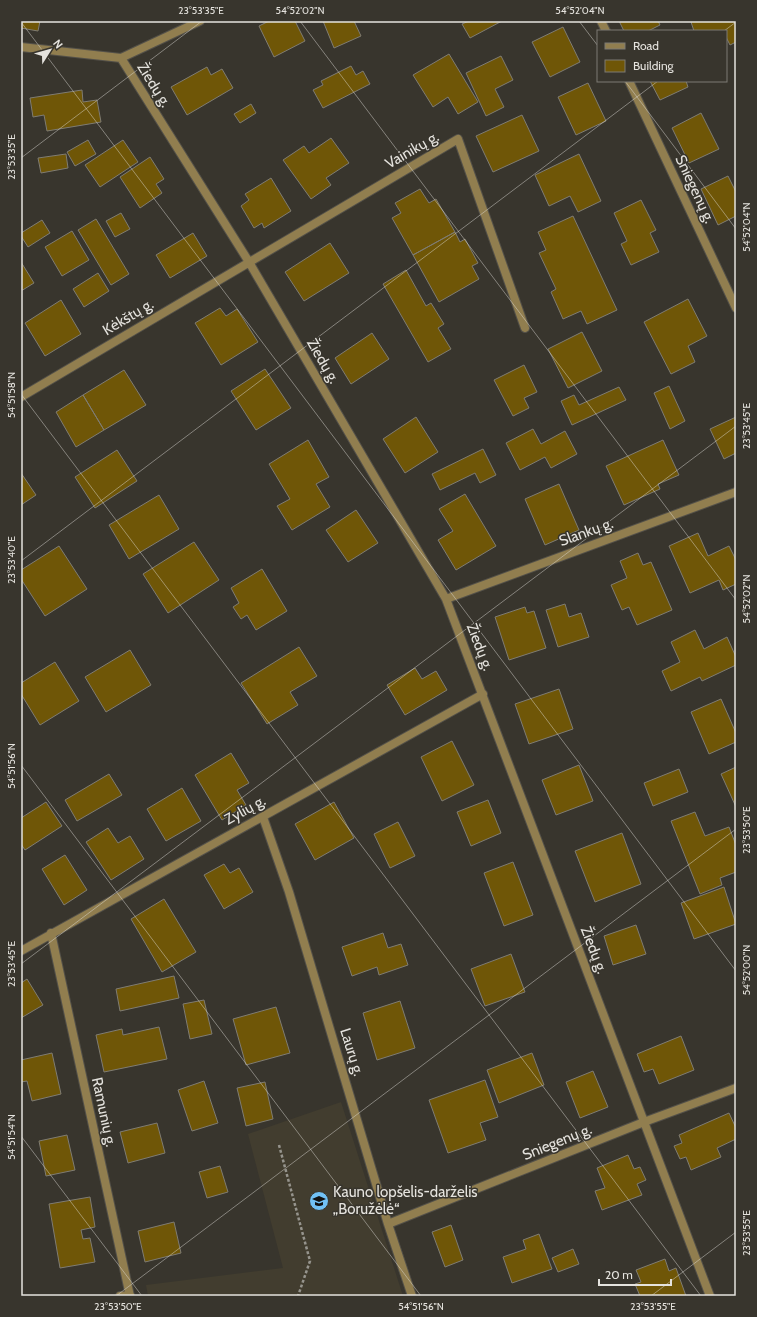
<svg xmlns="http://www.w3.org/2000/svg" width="757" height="1317" viewBox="0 0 757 1317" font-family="Cabin,sans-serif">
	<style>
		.built { fill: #423d2f }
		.building { fill: #6f5607; stroke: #7f7c73 }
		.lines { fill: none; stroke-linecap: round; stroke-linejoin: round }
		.minor-casing { stroke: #545149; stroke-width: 10 }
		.path { stroke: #96948d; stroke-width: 2.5; stroke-dasharray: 3 2; stroke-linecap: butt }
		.minor { stroke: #917e4f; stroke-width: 8 }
		.ticks { fill: none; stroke: #e5e3de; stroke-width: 1; stroke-opacity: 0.45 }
		.labels { text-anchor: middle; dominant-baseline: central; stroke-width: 3; stroke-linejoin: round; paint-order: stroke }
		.street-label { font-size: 15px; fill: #e5e3de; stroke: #38352d }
		.poi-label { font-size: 15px; fill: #e5e3de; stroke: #38352d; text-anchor: start }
		.neatline { fill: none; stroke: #e5e3de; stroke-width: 1.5 }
		.ticks-label { font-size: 10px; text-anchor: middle; fill: #e5e3de }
	</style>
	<rect width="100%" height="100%" fill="#38352d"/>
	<!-- built -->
	<path class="built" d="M341,1102l62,194h-255l-2,-11 137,-17 -35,-134z"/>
	<!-- building -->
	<path class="building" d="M21,21h19l-2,10 -17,-3z
		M269,21h26l10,20 -31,16 -15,-31z
		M323,21h31l7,15 -27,12z
		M469,21h33l-32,17 -8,-14z
		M619,21h39l2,4 -12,6h-24z
		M693,21h42l1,3v18l-6,3 -4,-8v-6h-32l-3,-9z
		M563,27l17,35 -30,15 -18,-35z
		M449,54l29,48 -20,12 -10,-17 -15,10 -20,-32z
		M501,56l12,24 -18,9 9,18 -18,9 -20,-43z
		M351,66l5,9 7,-4 7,13 -47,24 -10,-18 10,-5 -2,-4z
		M207,67l4,8 11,-6 11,19 -46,27 -16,-28z
		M650,81h36l2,6 -28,13z
		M588,83l18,38 -30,14 -18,-38z
		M82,90l1,12 14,-2 4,22 -54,9 -3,-16 -11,2 -3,-19z
		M251,104l5,9 -16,10 -6,-9z
		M701,113l18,36 -30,14 -17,-35z
		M522,115l17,36 -46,21 -17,-36z
		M331,138l18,25 -23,15 5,7 -20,14 -28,-39 21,-14 5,7z
		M88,140l8,14 -21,12 -8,-14z
		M123,140l15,22 -38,25 -15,-22z
		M66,154l2,14 -27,5 -3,-15z
		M579,154l22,47 -23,11 -8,-16 -21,10 -14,-31z
		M150,157l14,22 -8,5 6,9 -22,15 -20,-31z
		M728,176l8,16v24l-18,9 -17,-36z
		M271,178l20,33 -27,17 -2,-5 -8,5 -13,-22 8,-6 -4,-6z
		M420,189l9,14 7,-4 19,33 -42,23 -21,-37 9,-5 -6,-10z
		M641,200l15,30 -6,3 9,19 -28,13 -10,-21 6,-3 -13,-28z
		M121,213l9,16 -15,8 -9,-16z
		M573,216l44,94 -30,14 -6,-13 -18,8 -12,-27 5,-3 -17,-36 7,-3 -8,-18z
		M96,219l33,55 -18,11 -33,-55z
		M42,220l8,13 -22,14 -7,-11v-3z
		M72,231l17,29 -27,16 -17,-29z
		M455,232l5,10 5,-3 13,24 -6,3 7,13 -40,23 -26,-47z
		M193,233l14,23 -37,22 -14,-23z
		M330,243l19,30 -45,28 -19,-29z
		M21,262l13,21 -13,8z
		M406,270l20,36 5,-3 13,21 -6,4 13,21 -23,13 -45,-78z
		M98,273l11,18 -25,16 -11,-18z
		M688,299l19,37 -19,10 7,16 -24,12 -27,-52z
		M61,300l20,34 -36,22 -20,-33z
		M220,308l6,8 11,-7 21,33 -37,23 -26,-42z
		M582,332l20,39 -34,17 -20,-39z
		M372,333l17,26 -38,25 -16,-26z
		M524,365l13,27 -13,6 5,10 -16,8 -19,-36z
		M265,369l26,39 -35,22 -25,-39z
		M124,370l22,35 -42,25 -21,-35z
		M669,386l16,35 -15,8 -16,-36z
		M619,387l7,13 -54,25 -11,-24 13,-6 5,10z
		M83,395l21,35 -28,17 -20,-35z
		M416,417l22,35 -33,21 -22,-34z
		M736,417v36l-12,6 -14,-30z
		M533,429l8,15 24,-13 12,23 -26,14 -6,-11 -25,13 -14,-27z
		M308,440l21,37 -13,7 14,23 -38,23 -15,-24 13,-7 -21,-35z
		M663,440l16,35 -21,9 2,5 -36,16 -18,-39z
		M483,449l13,26 -16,8 -5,-10 -35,17 -8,-16z
		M117,450l20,31 -42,27 -20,-31z
		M21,473l15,22 -15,10z
		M559,484l20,46 -34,15 -20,-46z
		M465,494l31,52 -40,24 -18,-30 15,-9 -14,-22z
		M159,495l20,34 -50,30 -20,-34z
		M356,510l22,33 -30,19 -22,-32z
		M698,533l10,23 21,-10 7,14v24l-13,6 -4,-10 -29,13 -21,-47z
		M194,542l25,38 -51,33 -25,-39z
		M59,546l28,43 -42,27 -24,-37v-9z
		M638,553l5,12 8,-3 21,48 -35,15 -8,-18 -7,3 -11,-25 16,-7 -7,-17z
		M262,569l25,42 -31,19 -9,-15 -6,4 -8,-12 6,-4 -8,-15z
		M565,604l4,13 12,-4 8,24 -31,10 -12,-37z
		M525,607l2,6 7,-2 12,37 -37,12 -14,-43z
		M695,630l9,19 23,-12 9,20v8l-34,16 -2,-4 -29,14 -9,-20 18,-9 -9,-20z
		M299,647l18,29 -27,16 8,13 -31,19 -26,-41z
		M130,650l21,35 -45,27 -21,-35z
		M55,662l24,39 -39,24 -19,-31v-11z
		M415,668l7,11 14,-8 11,19 -42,25 -18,-30z
		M559,689l14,40 -44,15 -14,-40z
		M721,699l15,34v9l-27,12 -18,-42z
		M452,741l22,44 -32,16 -21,-44z
		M231,753l18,30 -12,7 9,15 -24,15 -27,-45z
		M579,765l14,36 -37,14 -14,-35z
		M736,767v40l-15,-33z
		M679,769l9,23 -35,14 -9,-23z
		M109,774l13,21 -45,26 -12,-21z
		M182,788l19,33 -35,20 -19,-32z
		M488,800l13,33 -30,13 -14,-34z
		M46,802l16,24 -37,24 -4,-6v-26z
		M334,802l20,36 -39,22 -20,-36z
		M695,812l10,24 24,-9 7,18v27l-16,6 2,7 -22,9 -29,-73z
		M398,822l17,34 -25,12 -16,-34z
		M108,828l10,15 12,-7 14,23 -33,21 -25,-38z
		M622,833l19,51 -46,18 -20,-51z
		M65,855l22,35 -23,15 -22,-36z
		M513,862l20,53 -29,11 -20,-53z
		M224,864l6,9 9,-5 14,24 -29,17 -20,-34z
		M724,887l12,37 -42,15 -13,-36z
		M164,899l32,53 -34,20 -31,-53z
		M636,925l10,29 -33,11 -9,-29z
		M383,933l5,15 13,-4 7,21 -29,10 -2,-8 -25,9 -10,-29z
		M511,954l14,38 -40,14 -14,-37z
		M174,976l5,22 -59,13 -4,-22z
		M27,979l16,26 -22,13v-35z
		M204,1000l8,34 -22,5 -7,-35z
		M400,1001l15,47 -38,12 -14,-47z
		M276,1007l14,46 -44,12 -13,-46z
		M159,1027l8,32 -63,13 -8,-37 26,-6 1,6z
		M681,1036l13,34 -35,14 -6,-15 -9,3 -7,-18z
		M52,1053l9,41 -29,7 -5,-20 -6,1v-22z
		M532,1053l12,32 -45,18 -12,-33z
		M593,1071l15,36 -28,11 -14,-36z
		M485,1080l13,37 -18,6 6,17 -38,13 -19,-53z
		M204,1081l14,42 -26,8 -14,-41z
		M265,1082l8,37 -27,7 -9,-38z
		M729,1113l7,15v11l-19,9 4,9 -30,13 -5,-13 -6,2 -6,-13 8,-3 -3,-8z
		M157,1123l8,30 -37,10 -8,-31z
		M67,1135l8,35 -29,6 -7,-35z
		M628,1155l6,14 6,-2 6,13 -9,4 5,11 -40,15 -7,-19 10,-3 -8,-20z
		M220,1166l8,26 -21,6 -8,-26z
		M90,1197l5,30 -14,3 2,9 7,-1 5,24 -35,6 -11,-64z
		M174,1222l7,31 -36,9 -7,-31z
		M451,1225l12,35 -18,7 -13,-35z
		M539,1234l13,35 -40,14 -9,-26 23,-8 -3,-9z
		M573,1249l6,15 -21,8 -6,-14z
		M665,1259l4,12 7,-3 10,28h-46l-5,-12 6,-2 -5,-12z"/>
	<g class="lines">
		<!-- minor casing -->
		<g class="minor-casing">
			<path id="minor" d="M601,21l5,10
				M21,47l100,11 79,-37
				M121,58l128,204 197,337 264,697
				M629,81l107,227
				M21,397l437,-258 67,189
				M446,599l290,-107
				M263,817l26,75 99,332 24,72
				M51,933l79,363
				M21,951l462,-257
				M388,1224l256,-102 92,-34
				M120,1296l10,-1"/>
		</g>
		<!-- path -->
		<path class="path" d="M279,1145l31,116 -12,35"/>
		<!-- minor -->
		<use href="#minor" class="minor"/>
	</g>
	<!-- ticks -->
	<path class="ticks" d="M300,21l436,579M579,21l19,25M21,22l715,949M724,31l12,-9M625,81l111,148M21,158l181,-137M21,394l680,902M21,561l637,-480M21,765l400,531M21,964l715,-538M21,1136l121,160M116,1296l620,-467M651,1296l85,-64"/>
	<!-- icons -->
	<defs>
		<g id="school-disc" transform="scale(1)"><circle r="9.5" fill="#71c1f5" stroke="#38352d"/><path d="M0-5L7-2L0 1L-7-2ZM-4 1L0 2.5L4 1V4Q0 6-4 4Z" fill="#111"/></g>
	</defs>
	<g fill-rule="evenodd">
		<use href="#school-disc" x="319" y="1201"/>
	</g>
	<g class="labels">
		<!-- street labels -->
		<g class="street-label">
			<text transform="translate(154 85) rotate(58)">Žiedų g.</text>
			<text transform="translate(412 150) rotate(-30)">Vainikų g.</text>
			<text transform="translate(695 189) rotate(65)">Sniegenų g.</text>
			<text transform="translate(128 317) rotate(-31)">Kėkštų g.</text>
			<text transform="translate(323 361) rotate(60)">Žiedų g.</text>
			<text transform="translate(586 532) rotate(-20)">Slankų g.</text>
			<text transform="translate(480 647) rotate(69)">Žiedų g.</text>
			<text transform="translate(245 810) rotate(-29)">Zylių g.</text>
			<text transform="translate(594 950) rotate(69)">Žiedų g.</text>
			<text transform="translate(352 1052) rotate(73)">Laurų g.</text>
			<text transform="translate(104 1112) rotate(78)">Ramunių g.</text>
			<text transform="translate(557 1142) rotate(-22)">Sniegenų g.</text>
		</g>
		<!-- poi labels -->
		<g class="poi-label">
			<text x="333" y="1192">Kauno lopšelis-darželis<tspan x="333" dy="17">„Boružėlė“</tspan></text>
		</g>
	</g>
	<!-- border -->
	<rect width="757" height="1317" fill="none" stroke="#38352d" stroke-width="44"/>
	<!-- legend -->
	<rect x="597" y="30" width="130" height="52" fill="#38352d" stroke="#7d7b74"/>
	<rect x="605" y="43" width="20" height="6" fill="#917e4f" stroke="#7d7b74"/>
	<text x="633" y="50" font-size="12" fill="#e5e3de">Road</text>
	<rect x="605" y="60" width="20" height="12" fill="#6f5607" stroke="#7d7b74"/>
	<text x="633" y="70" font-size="12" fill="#e5e3de">Building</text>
	<!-- north arrow -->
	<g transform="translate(50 50) rotate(53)" stroke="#38352d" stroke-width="3" paint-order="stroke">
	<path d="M0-3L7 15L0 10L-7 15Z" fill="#e5e3de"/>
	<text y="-6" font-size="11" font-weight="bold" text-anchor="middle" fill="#e5e3de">N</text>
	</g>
	<!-- scale -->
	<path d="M599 1279v6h72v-6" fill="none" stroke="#e5e3de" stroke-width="2"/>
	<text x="605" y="1279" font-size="12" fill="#e5e3de" stroke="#38352d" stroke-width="3" paint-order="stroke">20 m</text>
	<rect x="22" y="22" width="713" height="1273" class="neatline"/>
	<g class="ticks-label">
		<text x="201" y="14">23°53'35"E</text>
		<text x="300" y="14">54°52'02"N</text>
		<text x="580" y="14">54°52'04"N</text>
		<text transform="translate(11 157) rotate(-90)" y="4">23°53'35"E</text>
		<text transform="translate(746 227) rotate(-90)" y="4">54°52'04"N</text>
		<text transform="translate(11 395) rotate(-90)" y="4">54°51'58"N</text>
		<text transform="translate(746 426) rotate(-90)" y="4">23°53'45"E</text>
		<text transform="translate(11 560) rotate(-90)" y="4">23°53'40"E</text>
		<text transform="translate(746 599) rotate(-90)" y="4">54°52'02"N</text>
		<text transform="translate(11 766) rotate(-90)" y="4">54°51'56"N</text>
		<text transform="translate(746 830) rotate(-90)" y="4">23°53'50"E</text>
		<text transform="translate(11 964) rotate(-90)" y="4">23°53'45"E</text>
		<text transform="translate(746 970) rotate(-90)" y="4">54°52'00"N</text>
		<text transform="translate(11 1137) rotate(-90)" y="4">54°51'54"N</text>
		<text transform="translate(746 1233) rotate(-90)" y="4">23°53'55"E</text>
		<text x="118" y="1310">23°53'50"E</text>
		<text x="421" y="1310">54°51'56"N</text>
		<text x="653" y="1310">23°53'55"E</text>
	</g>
</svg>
